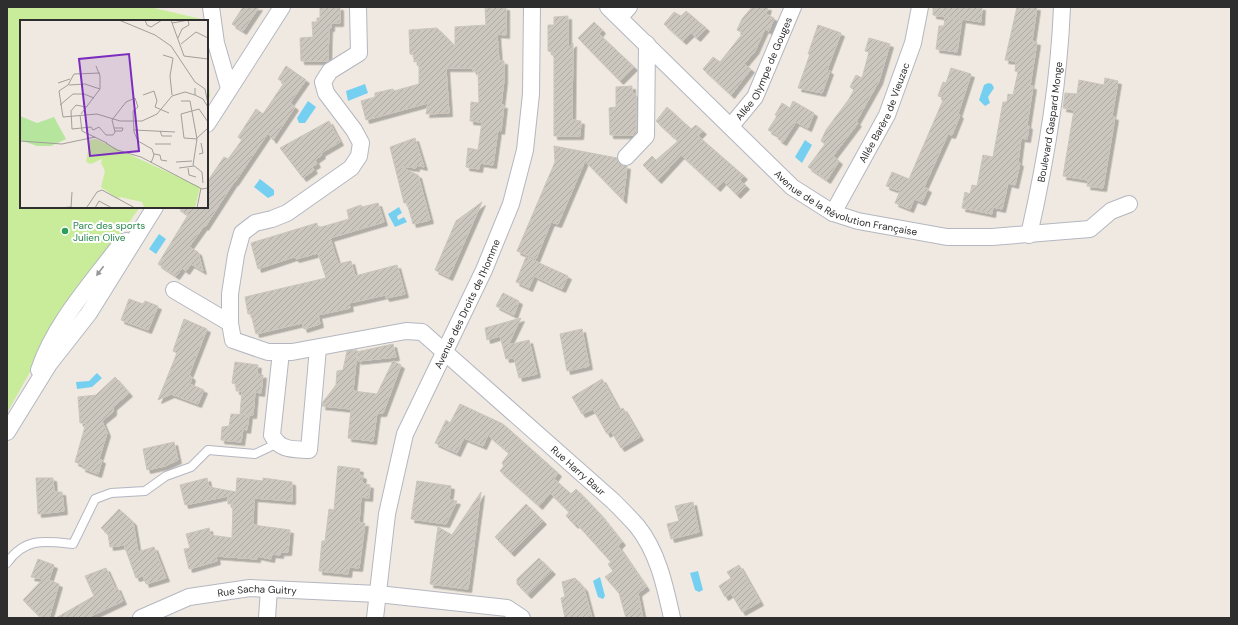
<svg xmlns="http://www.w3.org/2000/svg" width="1238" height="625" viewBox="0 0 1238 625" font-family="'DM Sans',sans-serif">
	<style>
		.pitch { fill: #c9ec9a }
		.water { fill: #75cff0 }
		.building { fill: url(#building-hatch); stroke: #cbc5ba; filter: url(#shadow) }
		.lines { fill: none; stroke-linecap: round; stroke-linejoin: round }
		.lane-casing { stroke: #b4b7c1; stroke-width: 10 }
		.street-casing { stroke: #b4b7c1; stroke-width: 18 }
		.lane { stroke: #fff; stroke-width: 8 }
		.street { stroke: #fff; stroke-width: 16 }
		.oneway { fill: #969696 }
		.leisure-dot { fill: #2e9e5b; stroke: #fff; stroke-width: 1.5 }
		.labels { text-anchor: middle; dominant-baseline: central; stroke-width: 4; stroke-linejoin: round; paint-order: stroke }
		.street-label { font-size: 10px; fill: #2e2e2e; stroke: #fff }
		.leisure-label { font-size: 10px; fill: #27864d; stroke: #fff; text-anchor: start }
		.inset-road { fill: none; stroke: #a29e99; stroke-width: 1 }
		.view { fill: #7b2cbf; fill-opacity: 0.15; stroke: #7b2cbf; stroke-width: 2 }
		.inset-edge { fill: none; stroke: #2e2e2e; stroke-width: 2 }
	</style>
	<defs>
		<pattern id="building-hatch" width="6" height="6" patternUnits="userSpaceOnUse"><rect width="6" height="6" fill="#cbc7bf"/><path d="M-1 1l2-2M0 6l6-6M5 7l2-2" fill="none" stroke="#afaba4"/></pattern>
		<filter id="shadow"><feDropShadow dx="3.5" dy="3.5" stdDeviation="0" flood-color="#0004"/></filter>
	</defs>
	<rect width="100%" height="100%" fill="#efe9e1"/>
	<!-- pitch -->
	<path class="pitch" d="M7,7h143l51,12v2h-180v186h119l-86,122 -47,84z
		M207,68l3,28 -3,6z"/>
	<!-- water -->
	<path class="water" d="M988,83l4,1 2,4 -6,9 2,6 -5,3 -6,-6 5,-15z
		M365,84l3,9 -20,8 -2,-10z
		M308,101l8,6 -11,16h-6l-2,-5z
		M805,140l7,5 -10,18 -7,-6z
		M260,179l14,11v5l-6,3 -14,-11z
		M399,207l3,6 -5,3 1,4 6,-3 3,5 -12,5 -7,-13z
		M159,234l7,5 -10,15 -7,-5z
		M97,373l5,5 -10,9 -15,2 -1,-7 13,-1z
		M698,571l5,19 -4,2 -4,-2 -5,-17z
		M600,577l5,19 -2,3 -5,-2 -5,-16z"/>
	<!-- building -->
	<path class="building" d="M243,7h16l-16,24 -11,-7z
		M320,7h20v16h-9v5h-2l-1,33h-27l-1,-23 13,-1 -1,-15h5v-4h3z
		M485,7h21v28l-9,-1 2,27h5v19l-3,25h3l-3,26 -3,-1 -5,35 -13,-2 -1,6 -13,-2 2,-19 10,2 4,-28 -12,-1 1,-19 8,1 -1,-32h-5v-3h-27l3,45 -23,1 2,-11 -62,17 -5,-19 14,-4v-4l18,-4 1,2 25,-7v-23l-5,1v-7l-4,-1 -1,-24 28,-2 18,18v-19l31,-2z
		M752,7h16l-2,7 8,4 -5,13 -4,-2 -10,22 -11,13 7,5 -20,26 -28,-26 10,-12 7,5 23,-29 -6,-3 5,-11z
		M933,7h49l-1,15 -19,-3 -5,33 -21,-3 3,-23h5l1,-9 15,2 -27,-4z
		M1017,7h20l-5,34 5,1 -7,44h3l-6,39 2,1 -2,13 -6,-1 -3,24 2,1 -5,22 -7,-2 -6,26 -9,-2 -1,7 -30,-6 3,-16 5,2 2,-9 5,1 6,-31 10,2 10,-55h4l1,-8 5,1 5,-23 -3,-1 1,-10 -11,-1z
		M686,11l20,17 -9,10 -6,-5 -8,8 -19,-17 10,-12 7,4z
		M568,16v32l5,-5 -1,77 9,1 -1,15h-26v-78l-1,-6 -5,-1v-26h6v-8z
		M594,22l8,8 -3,4 35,33 -14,14 -42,-43z
		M818,25l23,8 -14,37 3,1 -8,22 -24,-5 12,-34h-2z
		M869,38l21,6 -11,37 -23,41 2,1 -25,33 6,5 -12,19 -19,-13 17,-23 -4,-3 5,-11 23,-31 5,-9 -4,-3 6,-12 6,3 7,-26 -4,-1z
		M286,66l20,14 -16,23 5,4 -22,33 -5,-7 -33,49h-1l-29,45 -1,-1 -15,21 9,5 5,19 -12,-7 -5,7 -4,-3 -6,8 -18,-12 30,-49 -11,-8h30v-25l17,-25 4,2 14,-19 -4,-3 18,-28 7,5 21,-31 -6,-4z
		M951,68l20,6 -13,40 2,1 -8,20 -4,-1 -24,53 4,2 -6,13 -8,-3 -4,10 -15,-6 5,-12 -14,-5 6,-14 17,7 35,-81 -6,-2 5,-14 3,1z
		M1105,78l13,3 -6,35 3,1 -12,71 -16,-2 1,-6 -25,-4 11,-66 -11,-2 2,-15 12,1 2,-14 25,5z
		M632,86v7l4,1v39l-2,2h-24l-1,-27 7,-1v-20z
		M793,101l21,12 -6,15 -12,-6 -13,20 -5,-3 1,-3 -11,-6 9,-14 -2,-1 7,-12 8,5z
		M667,107l24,22 5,-4 7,6 -5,5 46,40 -4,4 6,6 -9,9 -14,-14 -6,7 -36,-33 -23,25 -15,-15 9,-9 4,4 22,-19 -5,-4 2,-2h-4l-15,-14z
		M329,121l11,21 -19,11 1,2 -7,5 2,4 -5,3 2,3 -11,8 -23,-30z
		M415,138l9,29 -8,-2v3l-17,-2 19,9 12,45 -17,4 -6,-21h-3l-14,-56z
		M554,146l63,12 3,6 7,2 -4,34 -38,-39 -27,63 -7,-2 -15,37 -19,-8 38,-89z
		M482,202l-33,75 -14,-7 21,-49z
		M378,203l6,19 -54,16 8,26 13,-3 4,15 42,-11 8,29 -19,4 -1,-3 -22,5v-2v2l-14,3 1,5 -32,7 2,9 -16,5 -2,-6 -46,11 -5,-20h-3l-3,-17 81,-19 -8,-25 -22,6 -2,-2 -36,12 -7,-26 66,-20 1,5 31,-9 -2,-9 14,-5 1,2z
		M526,257l42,19 -6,13 -28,-13 -5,12 -13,-6z
		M503,293l16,8 -5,14 -18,-9z
		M129,299l14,5 2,-3 13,5 -10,24 -27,-10z
		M521,318l-13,27 21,-5 8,34 -18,4 -5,-20 -8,1 -6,-23 -13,4 -2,-12z
		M184,319l23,10 -18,46 3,2 -2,7 14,6 -6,14 -27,-10 -13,6 19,-47 -4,-2z
		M582,329l7,37 -22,5 -7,-37z
		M393,344l3,13 -38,4 -1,-9 -4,39 24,3 16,-33 8,4 -18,48h-6l-4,28 -25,-3 3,-29 -29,-3 1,-4 13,-17 1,-14 6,-1 4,-19 10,-1v2z
		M235,362l23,3 -1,9 6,1 -2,18 -6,-1 -2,23 -13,-1 2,-23h-6v-7l-4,-1z
		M115,377l14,16 -16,14v5l-11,9 5,12 -8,26 3,1 -4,14 -16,-6 1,-3 -8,-3 11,-39h-6l-2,-26 18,-2z
		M602,379l17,31 4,-2 17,29 -19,11 -10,-17 -4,3 -14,-25 -11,5 -10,-17z
		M460,404l43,20 55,49 -4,6 17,15 5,-5 23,24 23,29 -4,4 28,41 -8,6 5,25h-17l-7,-25 -14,-16 8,-6 -5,-7 3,-2 -35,-39 -1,2 -9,-9 3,-4 -19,-19 -11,13 -39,-35 4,-5 -2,-3 7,-10 -21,-18 -5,11 -19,-8 -7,15 -22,-10 11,-23 4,3z
		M231,414l18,1 -2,15 -4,-1 -2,13 -20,-2 1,-13 7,-1z
		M174,442l4,18 -13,6 -18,4 -4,-21z
		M338,466l22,3 -1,5 4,2 -1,7 8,2 -1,13 -8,-1 -2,26h6l-6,45 -10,-1 -1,7 -29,-3 3,-30h3l4,-32 5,1z
		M36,478h17l1,14h8l2,19 -26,3z
		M207,478l2,9 27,5 1,-14 26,3v-3l29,4v19l-38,-3 -1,27 37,5 -2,22h-8v3l-8,-1 -1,5 -14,-3v3l-41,-3 1,5 -28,8 -5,-20 6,-1 -4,-14 23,-6 1,7 22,3 1,-34h-5v-8l-43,9 -5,-20z
		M417,481l34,5 -2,14 8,1 -11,23 -35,-5z
		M481,492l-13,97 -38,-5 8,-57 14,8z
		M693,502l6,30 -28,7 -4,-15 12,-3 -4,-15z
		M526,504l17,17 -32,32 -16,-16z
		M119,509l14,13 5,30 16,-5 12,31 -20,6 -3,-8 -7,2 -12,-33 -14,2 -2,-13 -7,-6z
		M539,558l13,13 -24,24 -11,-11v-5z
		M38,559l16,6 -5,15 10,4 -10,34h-8l-18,-18 20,-21 -12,-2z
		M739,565l21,37 -18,10 -11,-19 -6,4 -6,-11 12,-8 -4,-6z
		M106,568l9,20 2,-1 6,14 -36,17h-31l38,-22 -9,-20z
		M575,578l9,10 8,30h-27l-4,-20 4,-1 -3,-15z"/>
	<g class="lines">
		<!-- lane casing -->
		<g class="lane-casing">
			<path id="lane" d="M7,563c18,-26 38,-22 66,-19l22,-45 16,-6 34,-2 21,-15 25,-9 17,-17 47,4 21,-10"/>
		</g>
		<!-- street casing -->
		<g class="street-casing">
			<g id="street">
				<path d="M211,7l5,36 13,45"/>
				<path id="s1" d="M358,7l1,46 -29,18 -7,11 3,11 28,37 7,13 -2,13 -8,12 -64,45 -15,6 -17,4 -13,10 -6,22 -6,39v29l3,17 35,12h24l114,-21 16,1 191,169c8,8 16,16 24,25 21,26 28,60 35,92"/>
				<path id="s2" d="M608,7l184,180 41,26 25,8 89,16h45l98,-8 21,-18 18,-7"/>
				<path d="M620,17l9,-10"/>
				<path d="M207,124l75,-117"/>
				<path id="s3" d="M731,126l24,-29 38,-90"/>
				<path d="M626,157l20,-21 1,-92"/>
				<path id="s4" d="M833,213l54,-98 26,-72 7,-36"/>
				<path id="s5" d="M1029,235c17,-75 30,-151 33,-228"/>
				<path d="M174,290l56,33"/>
				<path d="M281,352l-9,83c8,16 21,14 37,15l9,-102"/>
				<path d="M39,370c15,-45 50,-84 78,-121l9,-8"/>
				<path d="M7,432l42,-68 40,-51 66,-106"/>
				<path id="s6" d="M141,618l48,-21 61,-9 128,6 129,14 15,10"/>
				<path d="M267,618l2,-29"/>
				<path id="s7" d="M375,618l12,-104 18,-80 79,-164 27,-66 14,-54 6,-56 1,-87"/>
			</g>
		</g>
		<!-- lane -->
		<use href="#lane" class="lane"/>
		<!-- street -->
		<use href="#street" class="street"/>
	</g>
	<!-- one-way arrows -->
	<defs><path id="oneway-solid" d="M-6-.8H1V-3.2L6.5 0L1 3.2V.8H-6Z"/></defs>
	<use class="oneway" href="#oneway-solid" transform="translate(100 271) rotate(127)"/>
	<!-- markers -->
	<circle class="leisure-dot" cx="65" cy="231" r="4"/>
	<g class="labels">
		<!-- street labels -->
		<g class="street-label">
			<text stroke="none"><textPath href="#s3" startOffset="67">Allée Olympe de Gouges</textPath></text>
			<text stroke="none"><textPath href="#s4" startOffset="113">Allée Barère de Vieuzac</textPath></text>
			<text stroke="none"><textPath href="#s5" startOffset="115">Boulevard Gaspard Monge</textPath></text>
			<text stroke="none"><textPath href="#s2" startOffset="314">Avenue de la Révolution Française</textPath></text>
			<text stroke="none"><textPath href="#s7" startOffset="331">Avenue des Droits de l'Homme</textPath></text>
			<text stroke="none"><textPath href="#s1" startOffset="832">Rue Harry Baur</textPath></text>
			<text stroke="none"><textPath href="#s6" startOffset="121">Rue Sacha Guitry</textPath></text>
		</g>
		<!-- leisure labels -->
		<g class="leisure-label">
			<text x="73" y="225">Parc des sports<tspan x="73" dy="12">Julien Olive</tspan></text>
		</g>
	</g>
	<!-- overview -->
	<g transform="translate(20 20)">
		<rect width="188" height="188" fill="#efe9e1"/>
		<path d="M0,96l17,7 17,-6 12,22 -15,7h-14l-17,-6z" fill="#b6e59e"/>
		<path d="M76,119l104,48 -5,21h-45l-6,-1 -2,-5 -22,-5 -2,2 -17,-12 4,-16 -4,-8 1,-4 -11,5 -5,-2 4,-22z" fill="#c9ec9a"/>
		<path class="inset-road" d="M99,0l36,15 16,11 24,36 10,7 3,15M125,0l2,5 4,2 11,-7M151,0l13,36 24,3M152,3l17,-3M158,18l4,-9 7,-4 -1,-5M161,24l15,-12 12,6M143,35l10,3 -3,18 2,19M80,53l-26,1 -6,11 -9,6 4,26 34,-3 23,7h22l15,-7 15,-18 13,-4 10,3M38,63l12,-4M49,65l16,-1 15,5M175,68v7l8,4 5,8M123,75l11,-4 3,10 -2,6 14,6M161,81h9l7,38 -4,26 9,7 1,11M40,85l13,-11h11l10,4M66,87l-10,-2 -5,6 1,18 19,-2 2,3 6,-3 7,8h7l2,-3 -3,-12 14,-18 9,-4 3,9 -5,4 1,21 4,9 14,8 2,6 -3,8M61,94l19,-25v-13l-4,-10M60,95l2,16 25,12M94,108h9l-1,3h-7M114,110l41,2M140,111l2,5h10M177,118l11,-10M177,119l-13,-1 -3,-24 18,-5 9,13M0,121l42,3 33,-7M86,123l11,7 24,7 61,32 6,-1M135,124h16M134,134l6,1 1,5 6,1M179,134l4,-1 -2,-10M156,142l16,-1M159,148l15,-2M168,148l1,7 7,2M67,187l10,-15 5,-2 33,18M39,188l12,-1M51,188l1,-16M75,188l4,-7 13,7M177,188l4,-20"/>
		<path class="view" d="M109,34l10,97 -49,5 -11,-97z"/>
		<rect width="188" height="188" class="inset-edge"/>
	</g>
	<!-- border -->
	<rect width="1238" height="625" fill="none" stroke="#2e2e2e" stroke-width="16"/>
</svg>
